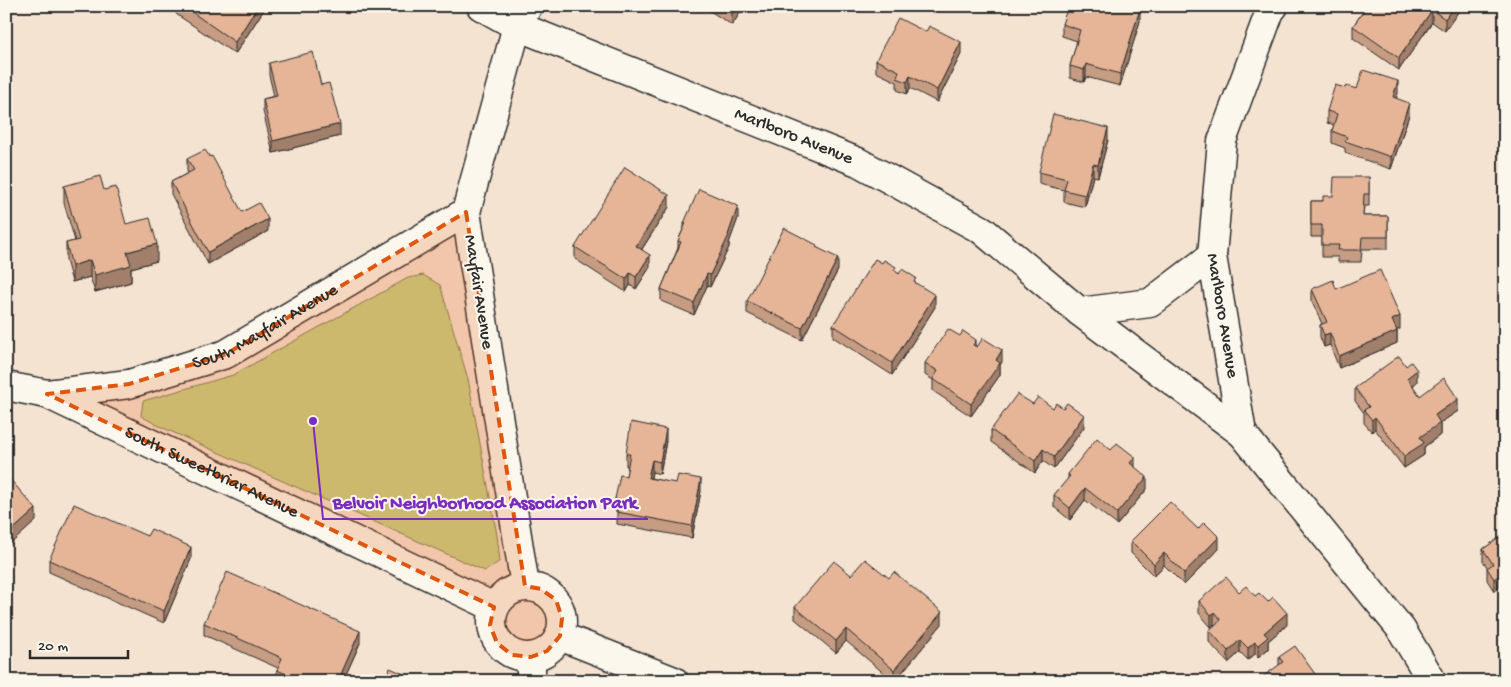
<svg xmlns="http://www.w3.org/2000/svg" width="1511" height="687" viewBox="0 0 1511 687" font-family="'Gochi Hand',sans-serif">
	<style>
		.green { fill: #c8d286; stroke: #7a7e58 }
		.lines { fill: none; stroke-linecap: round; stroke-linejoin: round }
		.minor-casing { stroke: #2b2b2b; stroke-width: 31 }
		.minor { stroke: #fbf7ec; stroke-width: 28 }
		.wall { fill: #c69c82; stroke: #2b2b2b }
		.shaded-wall { fill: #a17f6a; stroke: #2b2b2b }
		.building { fill: #e6b597; stroke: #2b2b2b }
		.marked { fill: #df570e; fill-opacity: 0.2; stroke: #df570e; stroke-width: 4; stroke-dasharray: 10 6; stroke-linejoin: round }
		.labels { text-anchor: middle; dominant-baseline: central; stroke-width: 4; stroke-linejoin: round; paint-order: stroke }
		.street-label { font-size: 18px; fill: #2b2b2b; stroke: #fbf7ec }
		.leader { fill: none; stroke: #7b2cbf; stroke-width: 2 }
		.callout-dot { fill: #7b2cbf; stroke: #fbf7ec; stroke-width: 2 }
		.callout-label { font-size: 19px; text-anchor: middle; font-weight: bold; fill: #7b2cbf; stroke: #fbf7ec; stroke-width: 4; stroke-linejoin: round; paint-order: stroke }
	</style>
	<rect width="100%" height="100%" fill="#f5e3d2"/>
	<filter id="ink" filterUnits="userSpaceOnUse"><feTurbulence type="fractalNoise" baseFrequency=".02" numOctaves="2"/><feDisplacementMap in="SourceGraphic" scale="10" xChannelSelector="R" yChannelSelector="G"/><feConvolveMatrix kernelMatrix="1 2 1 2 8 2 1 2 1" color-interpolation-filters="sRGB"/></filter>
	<g filter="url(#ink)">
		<!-- green -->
		<path class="green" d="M423,275l17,10 28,94 29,156 3,26 -15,10 -324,-144 -20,-11 2,-15 90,-26 175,-97z"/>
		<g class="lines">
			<!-- minor casing -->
			<g class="minor-casing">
				<g id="minor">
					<path id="s1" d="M481,6l36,20 341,136 124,68 98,82 162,121"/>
					<path id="s2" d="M1274,6l-4,5 -48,130 -10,115 30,177 159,196 31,52"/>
					<path d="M1080,312l70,-9 62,-47"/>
					<path id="s3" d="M6,386l41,8 447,213"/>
					<path id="s4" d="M47,394l82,-10 97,-30 240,-142"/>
					<path d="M525,586l-59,-374 51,-186 11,-20"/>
					<circle cx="527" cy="622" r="35"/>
					<path d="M560,636l114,45"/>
					<path d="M531,681v-24"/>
				</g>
			</g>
			<!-- minor -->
			<use href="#minor" class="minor"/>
		</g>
		<!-- wall -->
		<path class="wall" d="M176,6h87v5l-28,43 -59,-40z
			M702,6h42v1l-12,18z
			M1367,6h91v6l-13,19 -13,-9 -33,48 -46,-32v-12z
			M1140,21l-20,65 -34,-9 -2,5 -14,-4v-12l7,-25 -15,-5v-12z
			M961,54l-24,48 -27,-14 -3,6 -10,-4v-8l-21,-10v-12z
			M269,63l52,22 19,51 -67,17 -10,-42v-12l11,-3 -5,-21z
			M1345,88l53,5 -2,5 13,17 -18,54 -46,-16v-5l-13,-5v-12l2,-6 -7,-2v-12z
			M1108,140l-10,37 -5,-1 -8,31 -21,-5v-12l-25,-6v-12z
			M187,159l55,53 26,19 -60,33 -37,-70v-12l17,-9 -1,-2z
			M1369,177v29h-5l-1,10h25v33h-26l-1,13h-23v-5h-16v-20h-11v-36h12l10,-5z
			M64,186l62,38 31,37 -26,7v14l-36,10 -5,-15 -18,5 -6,-22v-17l9,-2 -11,-38z
			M669,207l-27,42 8,18 -14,22 -6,-4 -4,7 -51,-33v-12z
			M738,218l-9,25v4l-19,40 -3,-1 -13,29 -33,-14v-12l17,-41v-7l6,-14v-4z
			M817,247l21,23 -36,70 -55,-27v-12z
			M896,272l20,11 19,24 -43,68 -59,-38v-12z
			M1312,289h24l64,40 -3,1v13l-58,25 -9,-23 -6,2 -4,-10v-12l2,-1 -10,-23z
			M976,347l26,15 -2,3v10l-29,41 -38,-25v-11l-8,-5v-12z
			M1417,382l-4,4 7,10 38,15 -18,12v12l-16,12v8l-20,13 -29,-39 -3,3 -8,-9v-10l-9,-12v-13z
			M1033,404l20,4 31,19 -30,42 -11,-8 -8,12 -44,-31v-12z
			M666,441l-6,33 -8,-2 -1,6 50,13 -9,47 -75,-14v-13h-2v-12l11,-23 2,-10h-2v-12z
			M1111,450l24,17 12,22 -30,36 -32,-25 -15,20 -16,-13v-12l14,-16v-5z
			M1198,529l21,20 -35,36 -20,-20 -10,11 -23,-23v-12z
			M1505,534v57l-4,-5 -7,5 -7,-11v-13l-4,-6v-12z
			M147,536l44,23 -27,64 -115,-51v-12z
			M851,575l91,49 -47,57h-2l-47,-40 -10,12 -41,-34v-12z
			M1239,592l16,4 32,29 -19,16v8l-10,8 -3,-3 -7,6 -8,-8 -12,11 -19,-21v-12l6,-5 -1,-1 -3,3 -12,-14v-12z
			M204,623l156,20 -17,38h-66v-11l1,-2 -74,-33z
			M1279,657l41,24 -41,-16z"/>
		<!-- shaded-wall -->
		<path class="shaded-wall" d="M258,6h5v5l-28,43v-12z
			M736,6h8v1l-12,18v-12z
			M1454,6h4v6l-13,19v-12z
			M1140,9v12l-20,65v-12z
			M1432,10v12l-33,48v-12z
			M961,42v12l-24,48v-12z
			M1086,64v13l-2,5v-12z
			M910,76v12l-3,6v-12z
			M1398,81v12l-5,16v-12z
			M1409,103v12l-18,54v-12z
			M340,124v12l-67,17v-12z
			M1108,128v12l-10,37v-12z
			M1093,164v12l-8,31v-12z
			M669,195v12l-33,51v-12z
			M738,206v12l-9,25v4l-19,40v-12l18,-40z
			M268,219v12l-60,33v-12z
			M157,244v17l-26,7v14l-36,10v-17l32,-23z
			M650,255v12l-14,22v-12z
			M838,258v12l-36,70v-12z
			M90,260v17l-18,5v-16z
			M630,273v12l-4,7v-13z
			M707,274v12l-13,29v-12z
			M935,295v12l-43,68v-12z
			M1400,316v13l-8,3v-12z
			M1397,331v12l-58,25v-12z
			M1330,333v12l-6,2v-12z
			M976,340v12l-3,-7z
			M1002,350v12l-2,3v10l-29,41v-12z
			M1417,370v12l-10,8v-12z
			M1458,399v12l-18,12v12l-16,12v8l-20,13v-12l16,-19 15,-22z
			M1084,415v12l-30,42v-12z
			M1375,417v12l-3,3v-12z
			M666,429v12l-6,33v-12z
			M1043,449v12l-8,12v-12z
			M1135,457v12l-5,-6z
			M652,460v12l-4,18v-12z
			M1147,477v12l-30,36v-12z
			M701,479v12l-9,47v-12z
			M1085,488v12l-15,20v-12z
			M36,509v12l-30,27v-12z
			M1219,537v12l-35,36v-12z
			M191,547v12l-27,64v-12z
			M1164,553v12l-10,11v-12z
			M1501,574v12l-7,5v-12z
			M942,612v12l-47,57h-1v-11z
			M1214,612v12l-3,3v-12z
			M1287,613v12l-19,16v8l-10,8v-12l6,-12z
			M846,629v12l-10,12v-12z
			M360,631v12l-17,38h-5z
			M1240,640v12l-12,11v-12z
			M1255,642v12l-7,6v-12z"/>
		<!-- building -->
		<path class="building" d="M183,6h75l-23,36z
			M721,6h15l-4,7z
			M1068,6h62l10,3 -20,65 -34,-10 -2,6 -14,-4 10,-36 -18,-6z
			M1367,6h87l-9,13 -13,-9 -33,48 -46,-32z
			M898,18l28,14 3,-6 32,16 -24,48 -27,-14 -3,6 -10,-4 2,-7 -23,-11z
			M313,52l8,33 8,-2 11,41 -67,17 -10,-42 14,-3 -8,-33z
			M1363,70l35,11 -5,16 16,6 -18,54 -46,-16 2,-4 -15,-6 5,-17 -10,-3 8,-26 10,3 1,-2 11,3z
			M1053,114l55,14 -10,37 -5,-1 -8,31 -21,-5 3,-11 -28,-7z
			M205,150l5,7 2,-1 30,56 17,-9 9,16 -60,33 -37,-70 23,-12 -7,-11z
			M625,167l44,28 -33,51 14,9 -14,22 -6,-4 -4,6 -51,-32z
			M100,176l4,14 12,-3 10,37 24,-6 7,26 -30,8 4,13 -36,10 -5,-15 -18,6 -6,-23 13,-3 -15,-54z
			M1334,177h35v17h-5l-1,22h25v21h-26l-1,13h-23l1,-5h-17v-20h-11v-24h12v-5h10z
			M699,189l39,17 -10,29h1l-19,40 -3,-1 -13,29 -33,-14 20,-47 -3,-1 8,-18h-2z
			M784,228l33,17 -1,2 22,11 -36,70 -55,-27z
			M875,259l7,4 2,-3 12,7 -2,3 5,4 3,-5 14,9 -2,4 21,13 -43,68 -59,-38z
			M1380,270l20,46 -8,4 5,11 -58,25 -9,-23 -6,2 -4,-10 7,-3 -15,-33 21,-9 3,9z
			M948,329l12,7 3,-5 13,9 -3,5 4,2 6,-9 19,12 -6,10 4,3 -29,41 -38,-25 5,-8 -13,-8z
			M1399,356l7,10 5,-4 6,8 -10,8 13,18 24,-18 14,21 -23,16 5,8 -20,14 4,6 -20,13 -29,-39 -3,3 -8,-10 5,-3 -14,-19z
			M1017,394l16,10 5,-7 15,11 3,-5 7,5 4,-5 17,12 -30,42 -11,-8 -8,12 -44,-31z
			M631,422l35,7 -6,33 -8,-2 -4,18 28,5 2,-8 23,4 -9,47 -75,-14 2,-12 -4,-1 5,-24 6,1 4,-22h-4z
			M1097,438l14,12 6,-7 18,14 -5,6 17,14 -30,36 -32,-25 -15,20 -16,-13 16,-19 -2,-2z
			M9,478l27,31 -30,27v-56z
			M1170,502l28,27 6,-7 15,15 -35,36 -20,-20 -10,11 -23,-23z
			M74,504l73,32 4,-7 40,18 -27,64 -115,-51z
			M1505,534v45l-4,-5 -7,5 -7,-11 6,-4 -10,-15z
			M865,559l24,19 5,-6 48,40 -48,58 -48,-41 -10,12 -41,-34 39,-46 17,14z
			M227,572l133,59 -22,50h-52l3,-6 -12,-5 5,-12 -78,-35z
			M1226,577l13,15 7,-6 9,10 4,-3 9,9 5,-5 14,16 -23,20 4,4 -10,8 -3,-3 -7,6 -8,-8 -12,11 -19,-21 12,-10 -7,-8 -3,3 -12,-14z
			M1295,646l25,35h-63l26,-19 -4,-5z
			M390,668l30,13h-35z"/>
	</g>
	<!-- marked area -->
	<path class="marked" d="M466,212l59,374 16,3 15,11 6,18 -2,18 -13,15 -16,6 -19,-2 -15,-12 -7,-18 4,-18 -447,-213 82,-10 97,-30z"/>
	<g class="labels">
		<!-- street labels -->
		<g class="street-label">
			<text stroke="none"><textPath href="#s1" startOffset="339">Marlboro Avenue</textPath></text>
			<text transform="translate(478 292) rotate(81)">Mayfair Avenue</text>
			<text stroke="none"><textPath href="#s2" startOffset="321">Marlboro Avenue</textPath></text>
			<text stroke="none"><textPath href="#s4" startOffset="231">South Mayfair Avenue</textPath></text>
			<text stroke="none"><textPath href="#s3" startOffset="224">South Sweetbriar Avenue</textPath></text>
		</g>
	</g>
	<!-- callouts -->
	<path class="leader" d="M313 421L323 519H648"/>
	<circle class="callout-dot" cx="313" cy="421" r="5"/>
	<g class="callout-label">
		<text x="485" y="508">Belvoir Neighborhood Association Park</text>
	</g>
	<!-- margin -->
	<rect width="1511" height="687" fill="none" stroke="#fbf7ec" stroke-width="25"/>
	<rect x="12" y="12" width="1486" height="662" fill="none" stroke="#2b2b2b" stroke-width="2" filter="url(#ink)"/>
	<!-- scale -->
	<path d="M30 650v8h98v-8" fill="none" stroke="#2b2b2b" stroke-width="2.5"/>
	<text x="38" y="650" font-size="15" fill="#2b2b2b" stroke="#fbf7ec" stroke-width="4" paint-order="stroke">20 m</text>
</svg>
